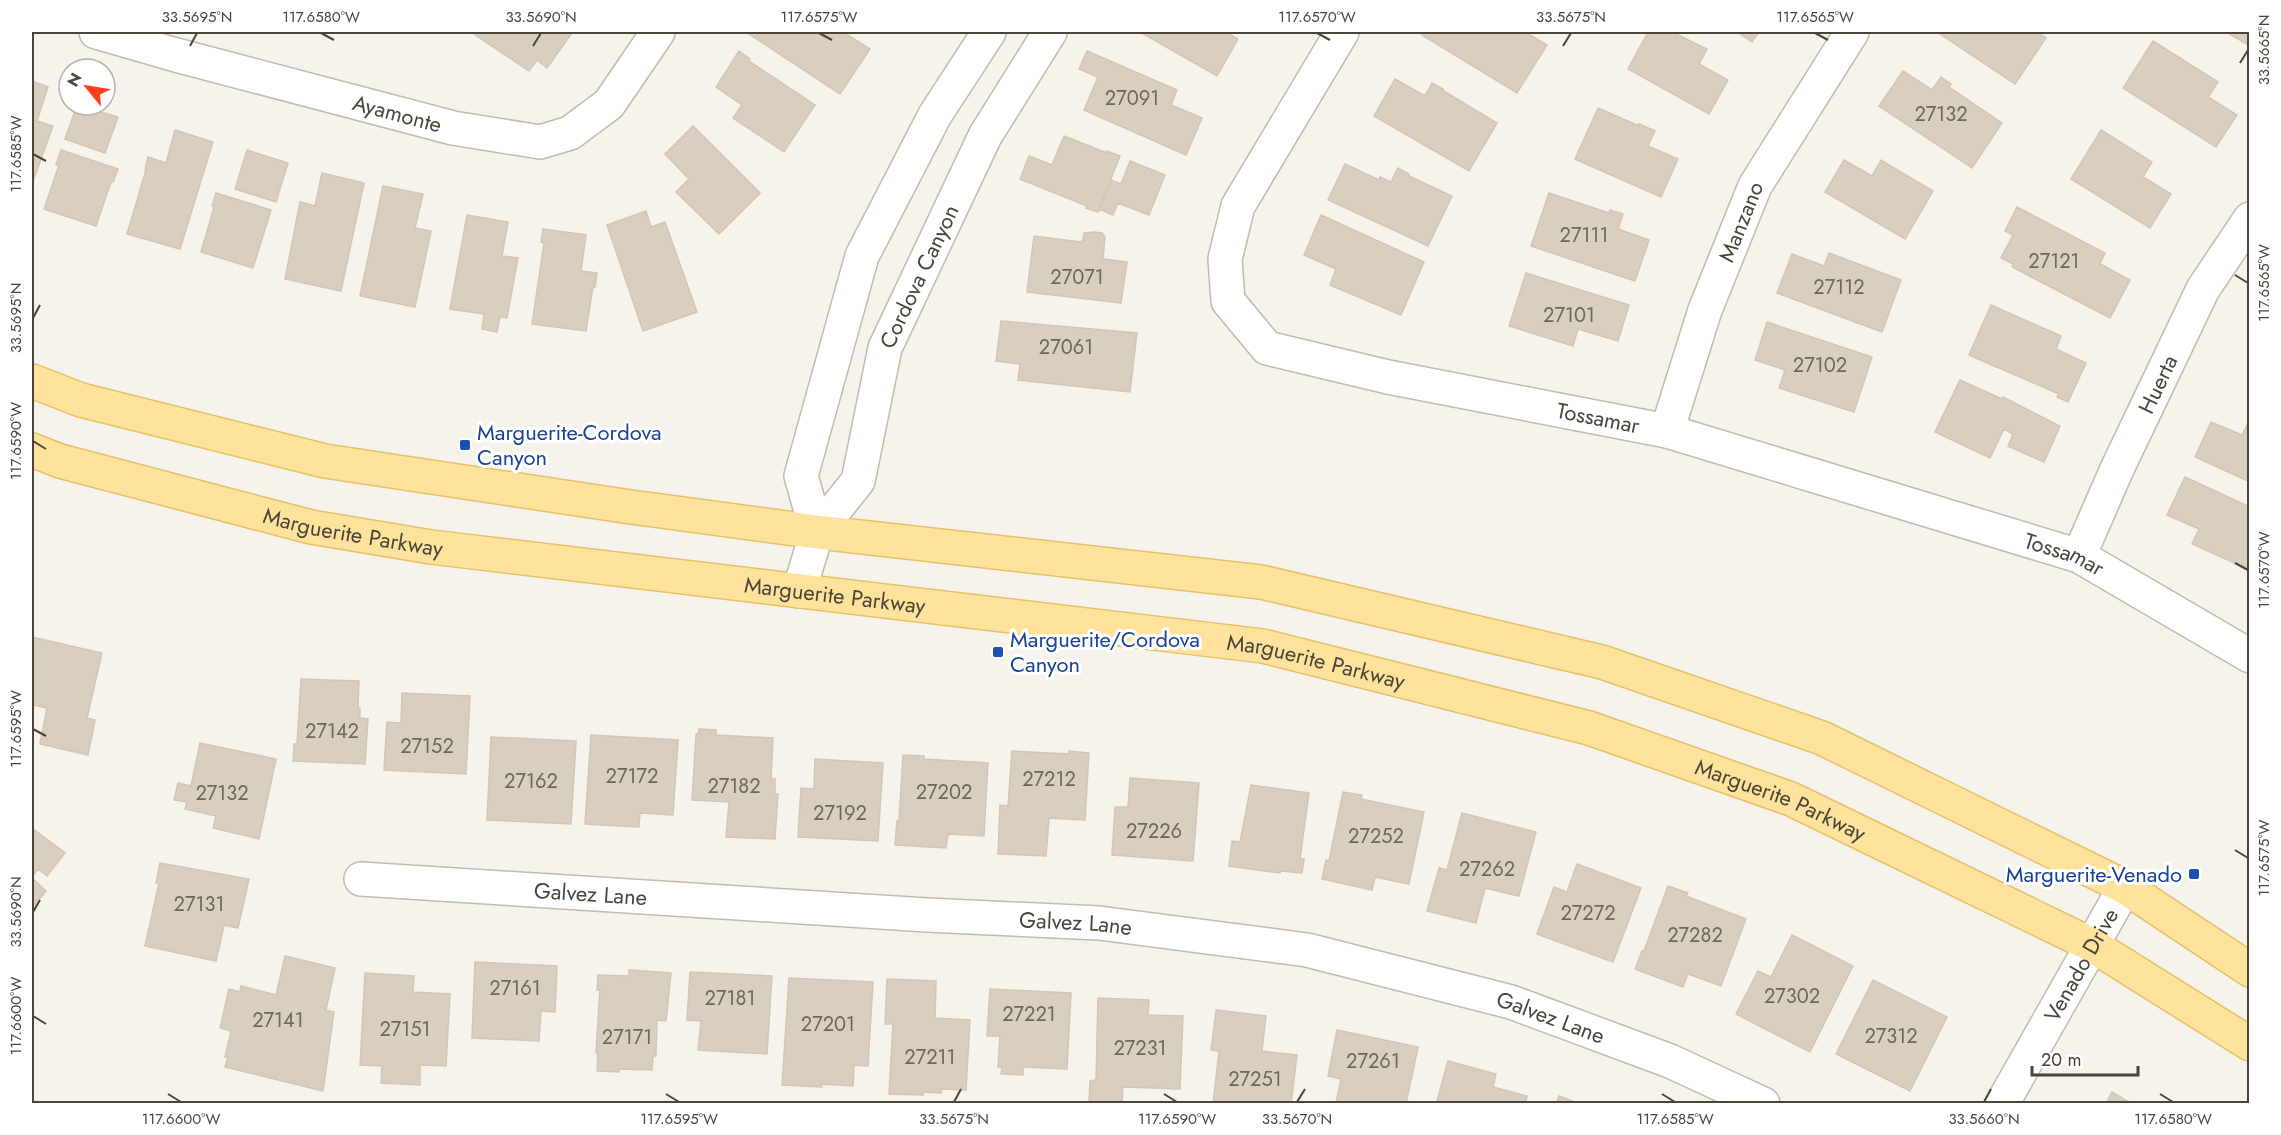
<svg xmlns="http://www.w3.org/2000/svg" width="2281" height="1135" viewBox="0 0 2281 1135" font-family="Jost,sans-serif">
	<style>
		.building { fill: #d8cfc1; stroke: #d3c7b4; stroke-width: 1.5 }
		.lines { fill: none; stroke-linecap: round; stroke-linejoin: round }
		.street-casing { stroke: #c2bbae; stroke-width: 36 }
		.primary-casing { stroke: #e6c16a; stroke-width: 36 }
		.street { stroke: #fff; stroke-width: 33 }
		.primary { stroke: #ffe39c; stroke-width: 33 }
		.ticks { fill: none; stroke: #4b4439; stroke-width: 2 }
		.transit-dot { fill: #1a4fb4; stroke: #fff; stroke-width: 2 }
		.labels { text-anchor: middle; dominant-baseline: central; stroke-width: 6; stroke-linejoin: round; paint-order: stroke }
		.number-label { font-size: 20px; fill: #6e675b }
		.street-label { font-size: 22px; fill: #4b4439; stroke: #fff }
		.transit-label { font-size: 22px; fill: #164399; stroke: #fff; text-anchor: start }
		.neatline { fill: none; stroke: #4b4439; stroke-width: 2 }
		.ticks-label { font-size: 15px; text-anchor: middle; fill: #4b4439 }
	</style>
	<rect width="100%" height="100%" fill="#f6f3ec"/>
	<!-- building -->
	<path class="building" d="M471,32h98l3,1 -25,35 -10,-8 -8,11z
		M746,32h97l27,17 -30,45z
		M1140,32h85l13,7 -21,37z
		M1424,32h101l22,13 -30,48 -95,-58z
		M1648,32h24l35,17 -8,15 29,16 -19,34 -81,-45z
		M1742,32h17l-7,10 -12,-8z
		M1937,32h100l9,6 -31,46z
		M2226,32h24v14z
		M2153,41l65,41 -10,15 29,18 -21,32 -93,-59z
		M739,51l11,8 -1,2 66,44 -31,47 -51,-34 9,-13 -26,-18z
		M1087,51l90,39 -6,15 31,13 -16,37 -102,-45 14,-33 -19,-8z
		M1903,71l29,19 9,-13 10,7 -2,3 53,36 -30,45 -93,-62z
		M1395,79l30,17 7,-13 11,6 -1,1 55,33 -28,48 -95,-55z
		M32,81l16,6 -11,34 16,5 -21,58z
		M77,105l41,12 -13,36 -40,-14z
		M1598,108l41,18v-2l16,7 -7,15 30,13 -17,38 -86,-38z
		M693,126l67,67 -41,41 -43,-42 13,-13 -24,-25z
		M175,130l38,12 -33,107 -53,-15 19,-64h-1l3,-13 18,6z
		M2101,130l51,32 -9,15 28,17 -21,34 -79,-49z
		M1064,136l43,17v-2l13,5 -22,56 -12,-4 1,-2 -67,-27 9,-23 23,9z
		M61,150l57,19 -5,13h-2l-15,44 -52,-17 15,-44h-3z
		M247,150l41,13 -12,39 -41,-13z
		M1844,160l28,16 9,-16 52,31 -28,48 -80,-47z
		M1130,161l35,14 -16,40 -31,-12 -5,12 -14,-6 12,-29 10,4z
		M1345,164l34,16 1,-3 11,5 7,-14 11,6v2l43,20 -24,50 -100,-46z
		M322,173l42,10 -23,108 -56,-12 15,-77 15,4z
		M383,186l40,8 -8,34 16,3 -16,76 -55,-11z
		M216,193l55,17 -18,58 -52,-16 13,-45 -2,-1z
		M1549,193l60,20 1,-3 13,4 -5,15 31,11 -14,41 -104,-35z
		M2017,207l88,46 -5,11 30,16 -20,38 -98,-51 1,-3 -12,-6 12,-23 -8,-4z
		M646,211l5,16 14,-5 32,90 -54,19 -36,-106z
		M467,215l41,7 -6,34 16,2 -11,60 -7,-1 -3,15 -15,-3 2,-15 -34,-5z
		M1321,215l103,47 -23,53 -71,-30 6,-16 -32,-14z
		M543,229l43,6 -5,36 16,2 -2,14h-2l-7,44 -54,-7 12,-81 -3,-1z
		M1094,232l8,1 3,4 -2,22 24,3 -6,41 -94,-11 7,-56 47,6 2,-2 1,-7z
		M1829,253l72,27 -19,52 -105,-39 15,-39 32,12z
		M1526,273l103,32 -11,36 -40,-12 -5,17 -64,-20z
		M1991,305l70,31 -5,13 30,14 -18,39 -11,-5 2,-3 -90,-39z
		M1001,321l136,12 -7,59 -112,-12 2,-16 -24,-3z
		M1767,322l105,35 -18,55 -75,-24 6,-18 -30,-10z
		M1960,380l42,19 1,-2 57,29 -16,36 -36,-16 5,-12 -9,-5 -14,29 -55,-26z
		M2250,419v63l-55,-25 16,-35 31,13z
		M2185,477l65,30v63l-58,-26 7,-15 -32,-14z
		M32,637l70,16 -15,65 8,2 -7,35 -48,-11 7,-36 -15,-3z
		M301,679l58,2 -1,27h2v10l8,1 -3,45 -72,-3 1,-17h3z
		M402,693l68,3 -4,78 -82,-4 3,-48 14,1z
		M699,729l17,1v5l57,3 -2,41h4v15h3l-3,45 -49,-2 3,-35 -37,-2 4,-66h2z
		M591,735l87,5 -5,75 -33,-2 -1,14 -54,-3z
		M491,737l85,4 -5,83 -84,-4z
		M200,743l76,16 -17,80 -46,-11 3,-12 -31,-7 2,-7 -13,-2 4,-17 13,3z
		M1012,751l57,3v-3l20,2 -4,67 -36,-2 -3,38 -48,-2 2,-49 8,1z
		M903,755l21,1v3l64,4 -4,73 -36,-2 -2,14 -51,-3 2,-24h2z
		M815,759l68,4 -5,78 -80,-4 3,-49 13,1z
		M1130,778l69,5 -6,78 -81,-6 3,-48h13z
		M1251,785l58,8 -9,66h4l-2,14 -21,-2 -1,2 -51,-7 3,-25 8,1z
		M1343,792l19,3 -1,4 63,13 -15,72 -34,-7 -3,13 -50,-11 4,-19 3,1z
		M1462,813l74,19 -17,64 -34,-8 -9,35 -49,-12 12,-43 8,2z
		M32,828l33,25 -18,23 -9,-7 -6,8z
		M160,863l89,16 -11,49 -14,-3 -8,36 -71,-15 14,-63h-3z
		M1577,864l64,24 -28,74 -76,-28 17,-47 13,5z
		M32,878l14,13 -14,17z
		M1668,886l20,7 -2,3 60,23 -25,67 -33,-12 -5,13 -48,-18 7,-18h2z
		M1792,935l61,31 -43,86 -74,-38 22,-43 13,6z
		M285,956l50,12 -9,42 8,2 -11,79 -98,-24 3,-10h-3l6,-26 -11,-3 9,-39 11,3 1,-6 35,9z
		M475,962l82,4 -2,46 -14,-1 -2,30 -67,-3z
		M629,970l42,3 -5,48 -9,-1 -1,36h-3l-1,14 -33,-1v3l-22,-1 1,-18h-2l4,-64 -3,1 1,-15 31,1z
		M690,972l82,4 -5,78 -69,-4 3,-29 -14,-1z
		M365,973l49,3 -1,16 37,2 -4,72 -26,-1v20l-39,-2 1,-17 -22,-1z
		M789,978l84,4 -5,84 -14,-1 -1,21 -32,-2 1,3 -40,-2z
		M887,979l49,2 -1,37 35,2 -4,70 -25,-1v4l-17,-1 -1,3 -34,-1 4,-70h-8z
		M1873,980l74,37 -37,74 -74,-37z
		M990,989l81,4 -4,76 -44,-2v8l-22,-1 1,-7h-4l2,-31h-13z
		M1098,998l51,2 -1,15 35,1 -3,73 -57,-2 -1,17h-33l1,-23 6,-1z
		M1216,1010l50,6 -4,35 35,4 -6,49h-78l6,-53 -8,-1z
		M1337,1030l81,17 -12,57h-70l5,-25 -13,-3z
		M1448,1061l48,13 -3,13 34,9 -2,8h-89z
		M2112,1092l20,12h-26z
		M1559,1096l21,8h-24z"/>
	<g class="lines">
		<!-- street casing -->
		<g class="street-casing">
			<g id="street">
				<path id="s1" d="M96,32l80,23 277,73 87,14 30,-9 39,-29 49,-72"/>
				<path id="s2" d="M1342,32l-104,174 -13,53 3,42 39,47 121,29 279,54 412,125 171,100"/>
				<path id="s3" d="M1667,431l38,-121 50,-124 97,-154"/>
				<path d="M817,532l-16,-56 61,-220 73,-141 54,-83"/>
				<path id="s4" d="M2079,556l38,-87 86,-180 47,-70"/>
				<path id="s5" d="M799,591l18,-59 41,-51 27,-133 100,-212 65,-104"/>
				<path id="s6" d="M361,879l566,36 172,8 208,27 204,52 159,59 93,43"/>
				<path id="s7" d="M2002,1104l123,-217"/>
			</g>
		</g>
		<!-- primary casing -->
		<g class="primary-casing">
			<g id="primary">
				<path d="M32,381l49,19 244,61 299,45 193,26 444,50 341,80 220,76 303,149 125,83"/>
				<path id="s8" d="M32,450l28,11 251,66 120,20 832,99 326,82 202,71 301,146 158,99"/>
			</g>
		</g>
		<!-- street -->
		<use href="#street" class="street"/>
		<!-- primary -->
		<use href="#primary" class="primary"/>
	</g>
	<!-- ticks -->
	<path class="ticks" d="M321,33l13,7M819,33l13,7M1317,33l13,7M1815,33l13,7M190,46l7,-13M533,46l8,-13M1563,46l8,-13M2240,63l8,-13M33,154l13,7M2235,275l13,8M33,318l7,-13M33,441l13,8M2235,563l13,7M33,729l13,7M2235,850l13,8M33,912l7,-12M33,1016l13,8M168,1094l13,8M666,1094l13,8M1164,1094l13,8M1662,1094l13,8M2160,1094l13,8M954,1102l7,-13M1297,1102l8,-13M1984,1102l7,-13"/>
	<!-- markers -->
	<g class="transit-dot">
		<rect x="459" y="439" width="12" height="12" rx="3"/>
		<rect x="992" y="646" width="12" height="12" rx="3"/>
		<rect x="2188" y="868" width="12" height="12" rx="3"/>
	</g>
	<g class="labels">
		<!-- number labels -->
		<g class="number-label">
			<text x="1132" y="98">27091</text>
			<text x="1941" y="114">27132</text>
			<text x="1584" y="235">27111</text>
			<text x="2054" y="261">27121</text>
			<text x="1077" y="277">27071</text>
			<text x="1839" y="287">27112</text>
			<text x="1569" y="315">27101</text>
			<text x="1066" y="347">27061</text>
			<text x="1820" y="365">27102</text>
			<text x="332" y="731">27142</text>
			<text x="427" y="746">27152</text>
			<text x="632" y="776">27172</text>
			<text x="1049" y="779">27212</text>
			<text x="531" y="781">27162</text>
			<text x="734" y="786">27182</text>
			<text x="944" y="792">27202</text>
			<text x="222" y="793">27132</text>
			<text x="840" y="813">27192</text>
			<text x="1154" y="831">27226</text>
			<text x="1376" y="836">27252</text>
			<text x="1487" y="869">27262</text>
			<text x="199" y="904">27131</text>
			<text x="1588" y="913">27272</text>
			<text x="1695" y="935">27282</text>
			<text x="515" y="988">27161</text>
			<text x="1792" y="996">27302</text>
			<text x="730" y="998">27181</text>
			<text x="1029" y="1014">27221</text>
			<text x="278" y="1020">27141</text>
			<text x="828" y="1024">27201</text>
			<text x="405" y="1029">27151</text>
			<text x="1891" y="1036">27312</text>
			<text x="627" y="1037">27171</text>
			<text x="1140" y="1048">27231</text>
			<text x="930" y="1057">27211</text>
			<text x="1373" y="1061">27261</text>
			<text x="1255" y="1079">27251</text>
		</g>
		<!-- street labels -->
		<g class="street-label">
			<text stroke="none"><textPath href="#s1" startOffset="312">Ayamonte</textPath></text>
			<text stroke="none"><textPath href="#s3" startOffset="222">Manzano</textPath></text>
			<text stroke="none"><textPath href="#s5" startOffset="342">Cordova Canyon</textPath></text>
			<text stroke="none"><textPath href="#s4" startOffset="189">Huerta</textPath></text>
			<text stroke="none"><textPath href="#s2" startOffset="699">Tossamar</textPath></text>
			<text stroke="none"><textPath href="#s8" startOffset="332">Marguerite Parkway</textPath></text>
			<text stroke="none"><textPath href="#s2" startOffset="1185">Tossamar</textPath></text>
			<text stroke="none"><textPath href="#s8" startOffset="818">Marguerite Parkway</textPath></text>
			<text stroke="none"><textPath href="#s8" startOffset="1304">Marguerite Parkway</textPath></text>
			<text stroke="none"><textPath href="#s8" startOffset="1790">Marguerite Parkway</textPath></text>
			<text stroke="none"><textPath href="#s6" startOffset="230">Galvez Lane</textPath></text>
			<text stroke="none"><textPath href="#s6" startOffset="716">Galvez Lane</textPath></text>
			<text stroke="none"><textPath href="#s7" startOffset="160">Venado Drive</textPath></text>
			<text stroke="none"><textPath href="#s6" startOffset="1202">Galvez Lane</textPath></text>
		</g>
		<!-- transit labels -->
		<g class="transit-label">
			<text x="477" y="432">Marguerite-Cordova<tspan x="477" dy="25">Canyon</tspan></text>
			<text x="1010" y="639">Marguerite/Cordova<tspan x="1010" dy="25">Canyon</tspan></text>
			<text x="2182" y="874" text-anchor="end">Marguerite-Venado</text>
		</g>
	</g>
	<!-- border -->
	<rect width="2281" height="1135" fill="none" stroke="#ffffff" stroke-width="66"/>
	<!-- north arrow -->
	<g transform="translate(87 87) rotate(300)"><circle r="28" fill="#ffffff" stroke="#b7b4b0" stroke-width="1.5"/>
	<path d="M0-4.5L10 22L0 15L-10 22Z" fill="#fc3f1d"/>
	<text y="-9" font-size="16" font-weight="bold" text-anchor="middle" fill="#4b4439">N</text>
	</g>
	<!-- scale -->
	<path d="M2032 1066v9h106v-9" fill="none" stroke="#4b4439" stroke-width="3"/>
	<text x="2041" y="1066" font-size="18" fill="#4b4439" stroke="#ffffff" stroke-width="4.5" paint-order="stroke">20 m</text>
	<rect x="33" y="33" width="2215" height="1069" class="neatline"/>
	<g class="ticks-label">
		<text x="197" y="22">33.5695°N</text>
		<text x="321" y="22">117.6580°W</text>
		<text x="541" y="22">33.5690°N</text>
		<text x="819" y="22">117.6575°W</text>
		<text x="1317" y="22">117.6570°W</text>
		<text x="1571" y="22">33.5675°N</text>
		<text x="1815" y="22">117.6565°W</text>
		<text transform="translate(2264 50) rotate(-90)" y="5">33.5665°N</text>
		<text transform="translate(16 154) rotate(-90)" y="5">117.6585°W</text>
		<text transform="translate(2264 283) rotate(-90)" y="5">117.6565°W</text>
		<text transform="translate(16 318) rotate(-90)" y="5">33.5695°N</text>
		<text transform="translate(16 441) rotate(-90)" y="5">117.6590°W</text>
		<text transform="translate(2264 570) rotate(-90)" y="5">117.6570°W</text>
		<text transform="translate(16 729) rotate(-90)" y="5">117.6595°W</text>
		<text transform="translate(2264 858) rotate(-90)" y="5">117.6575°W</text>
		<text transform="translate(16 912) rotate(-90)" y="5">33.5690°N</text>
		<text transform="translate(16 1016) rotate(-90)" y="5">117.6600°W</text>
		<text x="181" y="1124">117.6600°W</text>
		<text x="679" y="1124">117.6595°W</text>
		<text x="954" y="1124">33.5675°N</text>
		<text x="1177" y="1124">117.6590°W</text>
		<text x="1297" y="1124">33.5670°N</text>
		<text x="1675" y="1124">117.6585°W</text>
		<text x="1984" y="1124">33.5660°N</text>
		<text x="2173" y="1124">117.6580°W</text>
	</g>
</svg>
